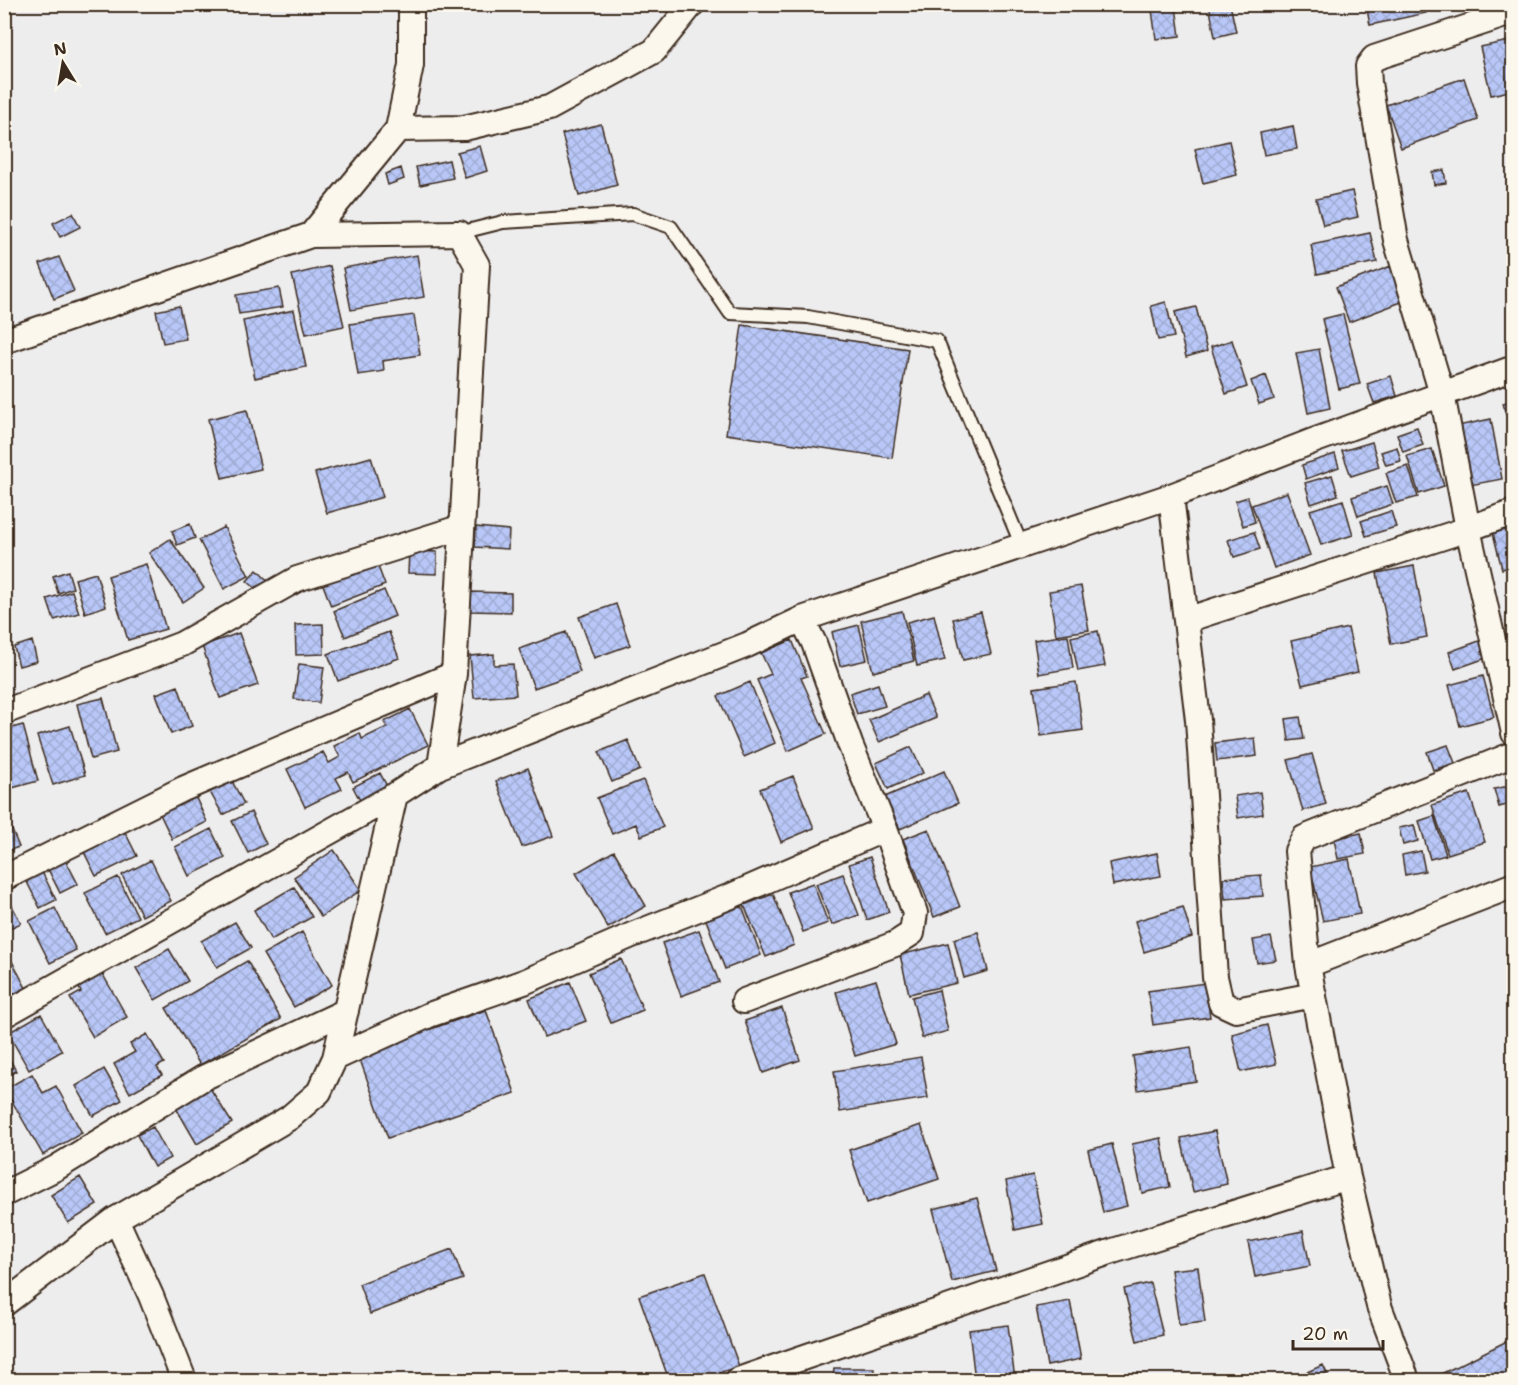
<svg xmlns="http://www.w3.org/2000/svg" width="1518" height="1385" viewBox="0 0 1518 1385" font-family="'Shantell Sans',sans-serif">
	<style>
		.building { fill: url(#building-cross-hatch); stroke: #3b2a1e; stroke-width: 1.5 }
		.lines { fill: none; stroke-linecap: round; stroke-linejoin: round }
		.lane-casing { stroke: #3b2a1e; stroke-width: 16 }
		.street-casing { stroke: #3b2a1e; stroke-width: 28 }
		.lane { stroke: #fbf7ec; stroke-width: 12 }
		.street { stroke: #fbf7ec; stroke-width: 24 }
	</style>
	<defs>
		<pattern id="building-cross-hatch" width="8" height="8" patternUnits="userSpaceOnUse" patternTransform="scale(1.5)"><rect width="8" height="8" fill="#b8c7f7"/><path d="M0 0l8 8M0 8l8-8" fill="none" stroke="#9fabd3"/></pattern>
	</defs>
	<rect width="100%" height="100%" fill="#eeedee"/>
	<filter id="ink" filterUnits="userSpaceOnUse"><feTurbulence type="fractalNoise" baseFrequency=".0167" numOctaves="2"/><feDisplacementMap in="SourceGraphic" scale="12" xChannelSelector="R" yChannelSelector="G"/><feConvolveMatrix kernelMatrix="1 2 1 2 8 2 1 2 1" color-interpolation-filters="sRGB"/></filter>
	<g filter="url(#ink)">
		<!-- building -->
		<path class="building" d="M1209,4h21l6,28 -21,5z
			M1366,4h58l2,9 -56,12z
			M1176,7l4,29 -24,3 -4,-29z
			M1514,40v50l-23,5 -11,-48z
			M1464,78l14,42 -77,28 -15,-43z
			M601,124l16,61 -38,11 -17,-62z
			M1293,126l4,23 -33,6 -4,-22z
			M1229,141l8,34 -34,8 -8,-34z
			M480,146l7,25 -22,7 -8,-26z
			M449,160l4,18 -33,7 -4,-18z
			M401,168l3,11 -16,6 -3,-11z
			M1444,170l2,13 -12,2 -2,-13z
			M1352,191l6,26 -35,8 -7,-26z
			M73,213l7,14 -20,10 -7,-14z
			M1370,233l7,29 -60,12 -6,-29z
			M417,255l7,42 -73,13 -8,-42z
			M59,257l15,34 -20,8 -14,-35z
			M330,266l14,60 -38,8 -14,-59z
			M1391,266l13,35 -55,21 -13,-35z
			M279,288l4,19 -44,7 -3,-19z
			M1166,302l8,35 -16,3 -7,-34z
			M179,306l7,33 -23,4 -7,-32z
			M1196,307l11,44 -21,6 -11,-45z
			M294,310l12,57 -51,11 -12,-57z
			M1343,314l17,70 -21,5 -17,-70z
			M414,315l6,40 -37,6 1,10 -26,4 -8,-51z
			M742,325l166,24 -16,109 -166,-24z
			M1232,340l15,47 -21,7 -15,-47z
			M1319,349l11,59 -22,5 -12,-60z
			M1266,375l8,24 -15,5 -8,-23z
			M1391,376l6,20 -23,7 -7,-19z
			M1514,400v44l-11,-41z
			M247,410l14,59 -39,9 -14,-59z
			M1491,419l11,60 -37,7 -12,-59z
			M1417,427l6,18 -20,7 -6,-18z
			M1372,442l7,25 -28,9 -9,-25z
			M1397,447l4,14 -15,4 -5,-13z
			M1432,449l12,37 -25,8 -12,-38z
			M1335,454l4,13 -33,12 -4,-14z
			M371,457l12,40 -56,16 -12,-40z
			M1408,466l10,31 -22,6 -10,-30z
			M1332,475l6,20 -27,9 -6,-21z
			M1387,486l6,18 -35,12 -6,-19z
			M1287,492l23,63 -36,13 -22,-63z
			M1248,497l7,25 -12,4 -8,-25z
			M1343,500l10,35 -32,10 -11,-35z
			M1391,511l5,16 -30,9 -5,-15z
			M190,524l5,14 -18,7 -5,-14z
			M224,527l25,49 -25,13 -25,-49z
			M476,527l33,3 -1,19 -33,-2z
			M1514,528v38l-12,3 -9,-36z
			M1254,532l6,17 -26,8 -6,-17z
			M170,539l34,49 -21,14 -34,-49z
			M409,551l28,1v22l-29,-1z
			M376,561l9,24 -54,21 -9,-24z
			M146,564l20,65 -38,11 -20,-64z
			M1414,566l13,71 -36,7 -14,-71z
			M257,570l13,13 -9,10 -14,-12z
			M68,571l5,17 -15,5 -5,-17z
			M96,573l10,33 -21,7 -10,-34z
			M1081,586l8,44 -33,5 -7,-44z
			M384,590l11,26 -50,21 -11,-26z
			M72,591l7,22 -25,7 -7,-21z
			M469,592l42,1v19l-42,-1z
			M616,604l14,41 -36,13 -15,-41z
			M902,611l12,50 -41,11 -12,-51z
			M981,612l10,42 -28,6 -10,-41z
			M934,615l11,45 -28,6 -10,-44z
			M323,624l1,30 -28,1 -1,-30z
			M859,625l8,35 -27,6 -8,-34z
			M1348,628l10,44 -56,13 -11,-44z
			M1098,631l7,35 -27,5 -7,-34z
			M389,632l10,26 -61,23 -10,-27z
			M566,632l14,40 -46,16 -15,-39z
			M239,633l19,52 -38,13 -18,-52z
			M1068,635l5,33 -34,6 -5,-34z
			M792,640l15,36 -6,2 25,56 -38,17 -31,-71 14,-6 -10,-21z
			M1482,640l7,17 -34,12 -6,-17z
			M32,641l5,20 -18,5 -5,-19z
			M494,654v11l19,-1 3,31 -42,3 -4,-42z
			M299,664l25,3 -5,36 -25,-4z
			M1483,676l11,41 -34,9 -11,-41z
			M750,682l25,61 -31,14 -26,-61z
			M1076,682l7,48 -42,6 -7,-48z
			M878,684l7,22 -28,8 -7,-21z
			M178,686l14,40 -21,8 -15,-40z
			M926,695l10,23 -57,24 -10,-22z
			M103,698l14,54 -26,7 -14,-55z
			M410,709l18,36 -75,37 -5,-10 -12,6 6,11 -37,18 -18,-38 36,-17 6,11 11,-6 -6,-11 26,-13 2,6 25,-12 -3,-5z
			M1300,717l4,22 -15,2 -3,-22z
			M23,725l15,56 -26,7 -8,-29v-29z
			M70,726l15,49 -32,10 -16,-49z
			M1255,738l2,18 -40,5 -2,-18z
			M628,740l12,30 -28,12 -13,-30z
			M1448,745l7,18 -22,7 -6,-18z
			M911,747l12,26 -35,16 -12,-26z
			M1312,754l14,50 -23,7 -15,-51z
			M528,768l25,68 -31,11 -26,-66z
			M944,771l14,32 -58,26 -15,-32z
			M380,773l9,17 -27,14 -9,-17z
			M793,776l21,52 -33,14 -21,-53z
			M643,780l20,47 -22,9 -5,-12 -24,10 -15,-36z
			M232,781l12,23 -21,11 -13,-23z
			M1514,785v18l-15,4 -5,-18z
			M1260,792l3,22 -25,4 -3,-22z
			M1469,793l16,49 -37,12 -16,-49z
			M195,796l12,26 -35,17 -12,-25z
			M251,812l15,32 -18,9 -16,-32z
			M6,816l13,31 -15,5v-35z
			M1434,816l12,39 -16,4 -11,-38z
			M1414,825l4,16 -15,4 -4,-17z
			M123,828l14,28 -41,20 -14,-28z
			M211,829l14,29 -36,18 -14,-29z
			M929,829l31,78 -26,10 -31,-78z
			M1361,833l4,21 -27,5 -4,-20z
			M334,850l27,40 -40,27 -27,-40z
			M614,851l32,55 -38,22 -32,-55z
			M1421,851l4,20 -20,4 -3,-20z
			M1157,853l4,23 -48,9 -4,-22z
			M870,857l19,55 -22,8 -18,-56z
			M65,859l13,25 -18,9 -13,-26z
			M1349,859l11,55 -37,7 -13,-54z
			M151,860l20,41 -29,15 -20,-41z
			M40,868l16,32 -16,8 -16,-32z
			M843,874l16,41 -27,10 -16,-41z
			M1261,875l2,21 -38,3 -2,-21z
			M118,877l20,40 -33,16 -20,-40z
			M813,883l15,40 -25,9 -15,-40z
			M294,887l18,30 -41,23 -17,-30z
			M773,894l21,51 -28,12 -22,-52z
			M8,898l13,25 -17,8v-31z
			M742,906l19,49 -36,14 -19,-49z
			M1183,907l9,30 -48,15 -9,-31z
			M55,908l21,42 -26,13 -21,-42z
			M235,922l16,26 -34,19 -16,-26z
			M699,930l20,52 -38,14 -19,-53z
			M302,932l30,53 -38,22 -31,-53z
			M978,932l10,39 -24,7 -10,-39z
			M1271,937l5,23 -19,3 -4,-23z
			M948,943l9,40 -48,11 -9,-39z
			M4,946l22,42 -22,11z
			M169,949l19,32 -33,19 -19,-32z
			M621,959l22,51 -32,13 -22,-50z
			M247,961l34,58 -81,46 -34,-57z
			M102,973l25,44 -34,20 -23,-39 11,-6 -3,-6z
			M876,980l20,64 -41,12 -19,-64z
			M570,982l16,39 -42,16 -15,-38z
			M1205,983l5,34 -57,8 -5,-34z
			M939,990l9,41 -26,7 -10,-41z
			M782,1008l18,52 -37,13 -18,-52z
			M486,1010l29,83 -127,45 -30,-84z
			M41,1014l21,37 -33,19 -21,-37z
			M1267,1025l9,39 -35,8 -9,-38z
			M147,1034l17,29 -7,4 5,8 -32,18 -16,-29 21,-12 -5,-8z
			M1191,1047l5,34 -58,9 -5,-34z
			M6,1052l10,19 -12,7v-25z
			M921,1057l7,41 -88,14 -6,-41z
			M104,1069l18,31 -29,16 -17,-30z
			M32,1074l11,19 13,-7 26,47 -39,22 -38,-66z
			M210,1088l22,35 -35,21 -21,-36z
			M921,1125l18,54 -72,24 -18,-53z
			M153,1127l17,31 -16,9 -17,-32z
			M1215,1131l12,53 -34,8 -12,-54z
			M1161,1138l9,49 -28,6 -10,-49z
			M1112,1144l15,62 -24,6 -15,-62z
			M1033,1175l10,49 -28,6 -9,-49z
			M80,1177l17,28 -29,18 -17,-28z
			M977,1198l19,73 -44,11 -19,-73z
			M1303,1231l7,35 -55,11 -7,-35z
			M452,1249l11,30 -93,35 -11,-30z
			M1198,1267l7,55 -26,3 -8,-55z
			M705,1273l34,93 -40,14h-30l-30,-84z
			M1150,1283l13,52 -26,6 -13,-52z
			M1070,1301l11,58 -34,7 -11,-59z
			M1008,1325l7,55h-40l-6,-50z
			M1513,1338l1,42h-82l-1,-1z
			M1323,1365l7,15h-41z
			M834,1368h40v12h-41z"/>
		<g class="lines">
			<!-- lane casing -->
			<g class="lane-casing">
				<path id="lane" d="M459,233l44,-11 130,-8 38,13 59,86 78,4 129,24 84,203"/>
			</g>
			<!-- street casing -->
			<g class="street-casing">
				<path id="street" d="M1514,12l-140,46 -6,8 1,17 27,157 46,154 26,135 46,204
					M398,129l66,-1 85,-20 105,-57 38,-47
					M311,235l87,-106 13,-64v-61
					M4,341l307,-106 148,-2 18,32 -23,409 -14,92
					M1171,496l27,224 17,257 6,26 15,7 78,-15
					M1186,620l282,-91 46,-17
					M4,712l178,-68 115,-65 165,-52
					M4,878l179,-89 271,-115
					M1308,965l206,-80
					M744,1001l151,-57 17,-11 3,-20 -30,-84 -35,-85 -36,-101 -12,-24
					M4,1015l391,-220
					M335,1058l94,-43 95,-33 108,-47 99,-39 154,-67
					M4,1194l52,-26 147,-90 143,-67
					M116,1219l35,77 33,84
					M4,1304l112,-85 173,-101 30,-26 16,-34 60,-263 45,-29 307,-121 55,-26 369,-123 142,-55 201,-73
					M738,1380l375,-129 235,-74
					M1407,1380l-28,-74 -31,-129 -40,-212 -11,-114 7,-13 210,-84"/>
			</g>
			<!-- lane -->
			<use href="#lane" class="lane"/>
			<!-- street -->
			<use href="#street" class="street"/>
		</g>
	</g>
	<!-- margin -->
	<rect width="1518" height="1385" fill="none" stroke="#fbf7ec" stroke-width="24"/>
	<rect x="12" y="12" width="1494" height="1361" fill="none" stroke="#3b2a1e" stroke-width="2" filter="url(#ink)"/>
	<!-- north arrow -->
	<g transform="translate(63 63) rotate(349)" stroke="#fbf7ec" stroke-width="4.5" paint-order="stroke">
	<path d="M0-4.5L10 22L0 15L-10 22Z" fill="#3b2a1e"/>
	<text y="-9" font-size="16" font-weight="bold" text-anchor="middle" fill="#3b2a1e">N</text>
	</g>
	<!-- scale -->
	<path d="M1293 1340v9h90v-9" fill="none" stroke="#3b2a1e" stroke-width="3"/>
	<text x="1302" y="1340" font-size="18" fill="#3b2a1e" stroke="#fbf7ec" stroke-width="4.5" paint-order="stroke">20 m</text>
</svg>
